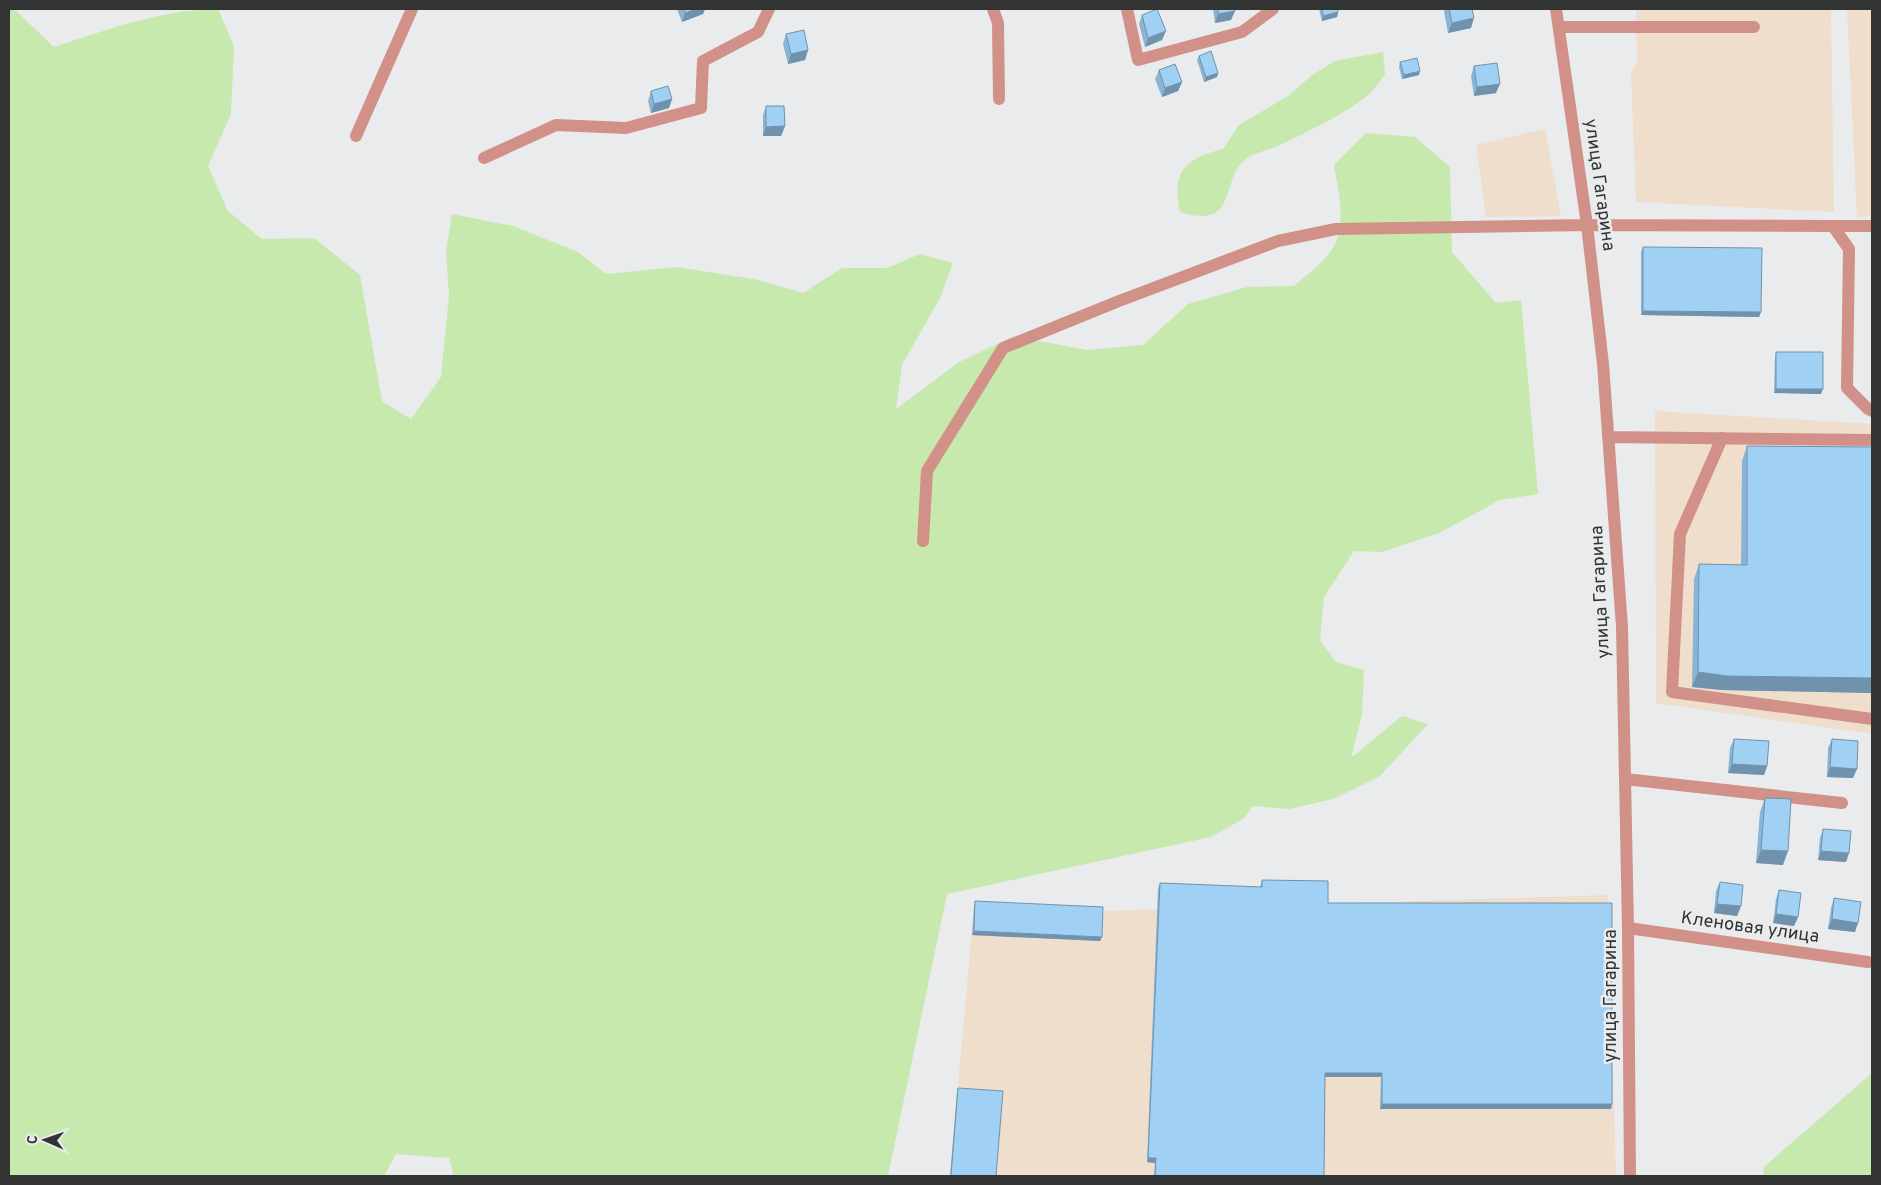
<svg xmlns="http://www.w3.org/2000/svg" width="1881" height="1185" viewBox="0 0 1881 1185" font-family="Overpass,sans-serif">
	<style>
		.industrial { fill: #efdecc }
		.green { fill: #c7e9ad }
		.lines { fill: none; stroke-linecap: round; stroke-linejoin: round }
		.minor { stroke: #d29188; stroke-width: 12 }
		.wall { fill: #8ab4d3 }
		.shaded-wall { fill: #7092ac }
		.building { fill: #a0d1f5; stroke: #7092ac }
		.labels { text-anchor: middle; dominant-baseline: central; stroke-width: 5; stroke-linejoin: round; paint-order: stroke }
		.street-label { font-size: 18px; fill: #323333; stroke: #e9ebed }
	</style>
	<rect width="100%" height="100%" fill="#e9ebed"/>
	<!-- industrial -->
	<path class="industrial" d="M1636,9h195l3,203 -198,-10 -5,-131 6,-7z
		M1847,9h25v207l-15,1z
		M1545,129l16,87 -75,1 -10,-72z
		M1655,411l217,13v310l-216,-31z
		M1608,895l8,281h-666l24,-270 127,5z"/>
	<!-- green -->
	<path class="green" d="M9,9h5l40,38c52,-17 109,-38 164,-38l16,37 -3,68 -23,52 20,45 34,28 52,-1 46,37 22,126 29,18 30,-42 8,-82 -3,-43 6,-38 61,12 65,26 28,22 71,-7 82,13 44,13 39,-25h45l33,-14 33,9 -13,35 -38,67 -6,44 63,-47 55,-26 73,14 56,-5 45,-41 59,-17 47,-1c11,-10 25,-20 34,-31 21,-26 11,-60 6,-90l32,-32 49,4 35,30 2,85 44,51 25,-3 17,194 -38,6 -61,33 -57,19 -28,-1 -30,46 -4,43 16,22 28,8 -2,45 -11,43 51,-42 26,8 -49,53 -46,22 -43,10 -37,-3 -10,13 -32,18 -264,57 -59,282h-434l-5,-18 -53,-4 -12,22h-375z
		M1383,52l2,22c-4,6 -9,13 -14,18 -17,18 -70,43 -93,54 -9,4 -20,6 -29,11 -31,18 -7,74 -69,55 -9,-41 5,-53 43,-63l16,-24 49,-29 24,-21 23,-14z
		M1872,1073v103h-109l1,-9z"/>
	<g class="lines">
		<!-- minor -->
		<path class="minor" d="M993,9l5,14 1,76
			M1127,9l11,51 104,-28 31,-23
			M1556,9l31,216 16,139 19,263 6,301 2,248
			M1559,27h195
			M356,136l56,-127
			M484,158l72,-33 70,3 75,-20 2,-47 55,-29 11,-23
			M1833,226h39
			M1608,437l264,3
			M1722,438l-42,96 -8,158 200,27
			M923,541l4,-70 76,-123 116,-47 159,-60 58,-12 251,-4 246,1 16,23 -2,139 21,21 4,2
			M1625,779l217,24
			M1628,928l240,34"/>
	</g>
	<!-- wall -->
	<path class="wall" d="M677,9h28l-2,5 -21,8z
		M1213,9h21l-3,11 -16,3z
		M1319,9h19v3l-1,5 -15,4z
		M1445,9h27l-1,19 -23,5 -4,-22z
		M1142,15l20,25 -17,7 -6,-23z
		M786,34l22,16 -3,10 -17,4 -5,-20z
		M1199,56l19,17 -1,4 -13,5 -7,-22z
		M1400,62l19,13 -17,4 -3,-12z
		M1474,66l22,27 -22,3 -3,-20z
		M1159,70l23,12 -4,9 -16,6 -7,-18z
		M651,91l21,8 -3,9 -18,5 -3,-12z
		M766,106l19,20 -4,10h-18v-21z
		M1643,247l118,65 -2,5 -118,-2v-63z
		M1776,352l45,42 -47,-1 1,-36z
		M1747,446l125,1v246l-150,-3 -30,-3 2,-108 5,-15 42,1 1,-104z
		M1734,739l33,27 -3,9 -36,-2 2,-25z
		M1832,739l21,39 -26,-1 1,-29z
		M1765,798l18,67 -27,-2 4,-51z
		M1823,829l23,33 -28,-2 2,-22z
		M1262,880l66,23 284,201 -1,5h-231l1,-32h-56l-1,99h-170l1,-13 -8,-1 11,-274 2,-5 100,4z
		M1720,882l21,24 -4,10 -23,-3 2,-22z
		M1779,890l19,27 -4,9 -21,-3 3,-24z
		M1834,898l21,34 -27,-3 3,-21z
		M975,901l127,36 -2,4 -128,-6 2,-29z
		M958,1088l38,88h-46l7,-84z"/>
	<!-- shaded-wall -->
	<path class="shaded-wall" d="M696,9h9l-2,5 -21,8 3,-9z
		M1235,11l-4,9 -16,3 3,-9z
		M1338,12l-1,5 -15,4 1,-5z
		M1474,18l-3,10 -23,5 4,-10z
		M1166,31l-4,9 -17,7 3,-9z
		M808,50l-3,10 -17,4 3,-10z
		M1420,71l-1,4 -17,4 2,-4z
		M1218,73l-1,4 -13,5 2,-5z
		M1182,82l-4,9 -16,6 3,-9z
		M1500,84l-4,9 -22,3 3,-9z
		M672,99l-3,9 -18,5 3,-9z
		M785,126l-4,10h-18l3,-9z
		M1643,311l118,1 -2,5 -118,-2z
		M1776,389h47l-2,5 -47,-1z
		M1698,672l174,6v15l-150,-3 -30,-3z
		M1732,764l35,2 -3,9 -36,-2z
		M1830,767l27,2 -4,9 -26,-1z
		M1761,850l27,1 -5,14 -27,-2z
		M1821,851l28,2 -3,9 -28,-2z
		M1717,904l24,2 -4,10 -23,-3z
		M1776,914l22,3 -4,9 -21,-3z
		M1832,919l26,4 -3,9 -27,-3z
		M974,931l128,6 -2,4 -128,-6z
		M1325,1073h57l-1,4h-57z
		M1382,1104h230l-1,5h-231z
		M1148,1158h8l-1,5 -8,-1z"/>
	<!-- building -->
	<path class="building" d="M684,9h12l-11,4z
		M1157,9l9,22 -18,7 -6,-23z
		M1218,9h16l1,2 -17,3z
		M1322,9h16v3l-15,4z
		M1449,9h23l2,9 -22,5z
		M804,30l4,20 -17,4 -5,-20z
		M1211,51l7,22 -12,4 -7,-21z
		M1417,58l3,13 -16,4 -4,-13z
		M1497,63l3,21 -23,3 -3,-21z
		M1175,64l7,18 -17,6 -6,-18z
		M668,86l4,13 -18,5 -3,-13z
		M766,106h18l1,20 -19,1z
		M1643,247l119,1 -1,64 -118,-1z
		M1776,352h47v37h-47z
		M1747,446l125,1v231l-145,-2 -29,-4 1,-108 48,1z
		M1734,739l35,2 -2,25 -35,-2z
		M1832,739l26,2 -1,28 -27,-2z
		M1765,798l26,1 -3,52 -27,-1z
		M1823,829l28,2 -2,22 -28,-2z
		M1262,880l66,1v22h284v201h-230v-31h-57l-1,103h-169l1,-18h-8l12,-275 102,4z
		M1720,882l23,3 -2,21 -24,-2z
		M1779,890l22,3 -3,24 -22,-3z
		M1834,898l27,4 -3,21 -26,-4z
		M975,901l128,6 -1,30 -128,-6z
		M958,1088l45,3 -7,85h-45z"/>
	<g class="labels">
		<!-- street labels -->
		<g class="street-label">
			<text transform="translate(1599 185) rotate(82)">улица Гагарина</text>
			<text transform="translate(1601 592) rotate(-93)">улица Гагарина</text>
			<text transform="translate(1750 928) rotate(8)">Кленовая улица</text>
			<text transform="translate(1611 996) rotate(-90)">улица Гагарина</text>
		</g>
	</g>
	<!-- border -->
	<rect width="1881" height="1185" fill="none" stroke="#323333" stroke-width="20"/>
	<!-- north arrow -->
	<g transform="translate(45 1140) rotate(272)" stroke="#e9ebed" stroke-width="4" paint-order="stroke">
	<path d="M0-4L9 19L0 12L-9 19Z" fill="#323333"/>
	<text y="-8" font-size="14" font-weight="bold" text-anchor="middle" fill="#323333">С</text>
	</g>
</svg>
